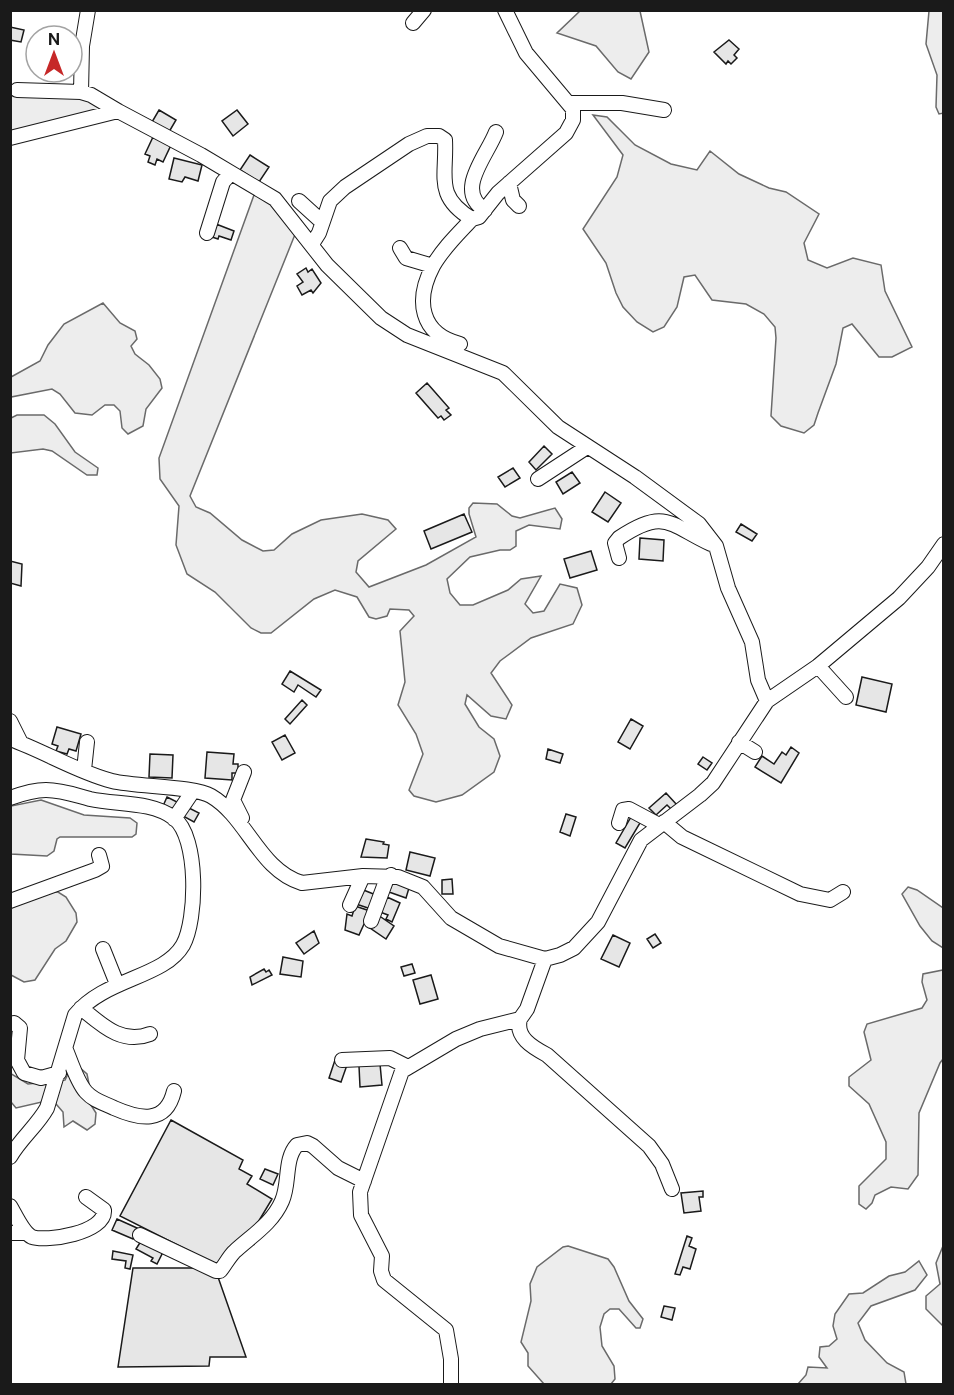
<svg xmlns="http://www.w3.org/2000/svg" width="954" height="1395" viewBox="0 0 954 1395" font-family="'Public Sans',sans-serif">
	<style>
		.built { fill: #ededed; stroke: #6a6a6a; stroke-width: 1.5 }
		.building { fill: #e6e6e6; stroke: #1a1a1a; stroke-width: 1.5 }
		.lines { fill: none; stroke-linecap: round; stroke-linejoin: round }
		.minor-casing { stroke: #1a1a1a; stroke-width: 16 }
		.minor { stroke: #fff; stroke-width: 14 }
	</style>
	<rect width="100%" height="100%" fill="#fff"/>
	<!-- built -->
	<path class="built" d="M580,11h60l9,41 -18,27 -13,-7 -22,-26 -39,-13z
		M929,11h14l1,102 -5,1 -3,-7 1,-32 -11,-31z
		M45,95l39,2 26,11 -99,24v-36z
		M593,115l14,2 28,28 36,19 26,6 13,-19 29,23 30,14 17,4 33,22 -15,29 4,17 19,8 26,-10 28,7 4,26 27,56 -20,10h-13l-27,-33 -9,4 -7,36 -18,49 -4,12 -10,8 -23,-7 -10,-10 5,-78 -1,-11 -11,-13 -18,-10 -34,-4 -17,-25 -11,2 -7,30 -13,20 -11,5 -16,-10 -14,-15 -7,-14 -10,-30 -23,-34 34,-52 6,-22z
		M254,195l12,4 30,33 -106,264 6,11 14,6 32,27 21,11 11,-1 18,-16 29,-14 41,-6 26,6 8,9 -38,32 -2,11 13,15 57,-22 50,-28 -7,-23v-6l4,-5 24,1 15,12 8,2 35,-10 7,11 -2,10 -31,-4 -13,6v15l-6,4h-10l-30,7 -23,22 3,14 10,12h13l35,-15 13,-11 20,-3 -16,28 8,9 11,-2 16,-27 17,4 5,17 -9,19 -42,14 -31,23 -9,12 21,32 -6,14 -15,-3 -24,-21 -2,9 14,23 15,12 6,17 -6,16 -32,23 -26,7 -22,-6 -5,-6 14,-36 -7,-20 -18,-29 7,-23 -5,-51 14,-15 -5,-6 -19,-1 -3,7 -11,3 -7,-2 -12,-20 -22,-7 -21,9 -43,34h-10l-10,-5 -36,-36 -28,-18 -11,-29 3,-39 -19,-27 -1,-21z
		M103,303l17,20 15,8 2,8 -6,7 4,8 14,11 11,14 2,9 -16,21 -3,17 -15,8 -6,-6 -2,-17 -6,-6h-9l-13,10 -17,-2 -15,-19 -8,-5 -41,8v-20l29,-16 8,-16 16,-21z
		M17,415h27l11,9 20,28 23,16 -1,7h-10l-35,-24 -9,-2 -32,4v-35z
		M41,800l43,15 46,3 7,5 -1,11 -4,3h-72l-3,2 -3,12 -7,5 -36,-2v-48z
		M908,887l9,3 26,18v40l-11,-7 -12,-15 -18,-32z
		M49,892h9l8,5 10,16 1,9 -11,19 -11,8 -20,31 -11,2 -13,-7v-67l20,-10z
		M943,970v89l-3,4 -21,50 -1,62 -10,14 -17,-2 -16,8 -3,8 -6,6 -7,-5v-18l27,-27v-17l-17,-38 -20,-18v-9l22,-17 -7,-28 3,-8 55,-16 5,-8 -5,-18 1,-8z
		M79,1067l8,7 3,15 -3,10 9,14 -1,11 -8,6 -14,-9 -9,6 -1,-15 -7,-8 -10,-3 -30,7 -5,-6 -1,-29 18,11 37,-4 5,-10z
		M568,1246l40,13 6,8 15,34 14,18 -3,9h-4l-17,-19h-9l-6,5 -4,13 2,19 12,20 1,13 -4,5h-67l-16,-18v-13l-7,-11 10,-41 -1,-17 7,-17 26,-20z
		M943,1246v80l-17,-17v-13l14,-12 -4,-21z
		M919,1261l8,14 -12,15 -44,16 -13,17 7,17 22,23 17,9 2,12h-108l8,-9 2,-8 19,1 -8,-11 1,-10 9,-1 8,-7 -4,-13 2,-12 14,-20 14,-1 26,-17 16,-4z"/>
	<!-- building -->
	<path class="building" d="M10,27l14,3 -3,12 -11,-2z
		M729,40l10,9 -5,6 3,3 -6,6 -3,-3 -2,3 -12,-12z
		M36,71l26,1 -1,8 -12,-1v-4l-13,-1z
		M159,110l17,10 -7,12 -17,-10z
		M237,110l11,14 -15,12 -11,-15z
		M153,137l18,8 -8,17 -6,-3 -2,6 -7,-3 2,-6 -5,-2z
		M250,155l19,12 -10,15 -19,-12z
		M174,158l28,7 -4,16 -13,-4 -3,5 -13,-3z
		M216,224l18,7 -3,9 -12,-4 -1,3 -6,-2z
		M306,268l2,4 4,-3 9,14 -8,10 -2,-3 -9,5 -5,-9 6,-4 -6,-8z
		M427,383l22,25 -3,2 5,5 -7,5 -3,-4 -3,2 -22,-25z
		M544,446l8,8 -16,16 -7,-8z
		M513,468l7,10 -15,9 -7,-10z
		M572,472l8,11 -17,11 -7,-12z
		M605,492l16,11 -13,19 -16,-10z
		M464,514l8,18 -41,17 -7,-18z
		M741,524l16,10 -5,7 -16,-9z
		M640,538l24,2 -1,21 -24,-2z
		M591,551l6,19 -27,8 -6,-19z
		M10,561l12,3 -1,22 -11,-3z
		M290,671l31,19 -5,7 -18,-12 -4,7 -12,-8z
		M862,677l30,7 -6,28 -30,-7z
		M302,700l5,5 -17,19 -5,-5z
		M631,719l12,7 -13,23 -12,-7z
		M57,727l24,7 -5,17 -7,-2 -2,5 -11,-3 2,-5 -6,-2z
		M285,735l10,18 -13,7 -10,-18z
		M791,747l8,6 -18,30 -26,-16 7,-11 12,8 8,-12 4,3z
		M548,749l15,5 -3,9 -14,-4z
		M207,752l27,2 -1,10h5v9h-6v7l-27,-2z
		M150,754l23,1 -1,23 -23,-1z
		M703,757l9,6 -5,7 -9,-6z
		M666,793l11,12 -5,5 -5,-5 -11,10 -7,-7z
		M167,797l12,6 -5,8 -11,-5z
		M187,807l12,6 -5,9 -11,-6z
		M566,814l10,3 -6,19 -10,-4z
		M631,817l9,6 -15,25 -9,-5z
		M366,839l18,3 -1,2 6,1 -2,13 -26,-1z
		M410,852l25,6 -5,18 -24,-6z
		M452,879l1,15h-11v-14z
		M393,882l16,6 -3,10 -17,-6z
		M361,889l15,6 -5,14 -15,-5z
		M387,897l13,6 -8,19 -6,-3 2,-4 -8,-3z
		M355,906l15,5 -11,24 -14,-5 2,-16 5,2z
		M378,915l16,11 -8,13 -16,-11z
		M314,931l5,12 -15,11 -8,-11z
		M655,934l6,9 -8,5 -6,-9z
		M613,935l17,8 -11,24 -18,-8z
		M283,957l20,4 -2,16 -21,-3z
		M412,964l3,9 -11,3 -3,-9z
		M264,969l2,3 3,-2 3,5 -20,10 -2,-8z
		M431,975l7,24 -18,5 -7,-24z
		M335,1060l12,5 -6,17 -12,-4z
		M380,1064l2,21 -22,2 -1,-21z
		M171,1120l72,40 -4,9 13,7 -5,8 25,15 -15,25 -38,42 -99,-50z
		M265,1169l13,5 -5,11 -13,-6z
		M703,1191v6h-4l2,14 -17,2 -3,-20z
		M117,1219l20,9 -4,11 -21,-9z
		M687,1236l5,2 -3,8 7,3 -6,20 -7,-2 -3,8 -5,-1z
		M141,1241l22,11 -6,12 -6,-3 2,-3 -17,-9z
		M113,1251l20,4 -3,14 -5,-1 1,-7 -14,-2z
		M133,1268h67l18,9 28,80h-36l-1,9 -91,1z
		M664,1306l11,2 -3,12 -11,-3z"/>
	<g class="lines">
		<!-- minor casing -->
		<g class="minor-casing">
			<path id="minor" d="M413,23l11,-13
				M17,90l64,2 10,3 27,16
				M81,92l1,-46 6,-36
				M570,103h52l42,7
				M10,138l108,-27 83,44 74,44 52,66 54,53 26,17 96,38 55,54 77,50 64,47 17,22 12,42 24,54 6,38 9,21
				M509,183l4,17 6,6
				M299,201l22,20
				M485,210c-31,-19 2,-54 11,-78
				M207,233l16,-51 8,-9
				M312,244l7,-11 11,-32 15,-14 64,-43 18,-8h12l6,4c2,36 -11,56 27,79l7,-2 19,-24 68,-60 7,-13v-11l-47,-56 -21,-43
				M400,248l6,10 27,8
				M460,344c-40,-10 -45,-44 -27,-78 10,-18 26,-33 39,-47
				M538,479l49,-32
				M619,558l-4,-15 4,-5c46,-31 51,-13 92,6
				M818,666l28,31
				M10,721l11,22
				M10,739c34,12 67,33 102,42 24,6 82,5 99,15 36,21 48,74 91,87l61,-7 35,1 25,10 28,31 48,28 46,13 15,-4 14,-7 24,-26 43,-82 59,-45 13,-12 54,-82 51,-35 81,-68 29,-31 16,-23
				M739,742l16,10
				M84,770l3,-28
				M10,798c11,-4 25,-8 36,-8 16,0 29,5 44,9 27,6 61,2 84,19 25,19 23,102 9,127 -19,33 -78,33 -108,70l-28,93c-10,18 -26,30 -37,49
				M242,818l-9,-18 11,-28
				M174,819l19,-28
				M664,822l18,15 118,57 30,6 13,-8
				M619,823l4,-13 6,-1 30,16
				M10,901l85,-31 7,-4 -3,-11
				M350,905l13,-29
				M371,921l16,-43 4,-3
				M103,949l14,35
				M81,1008c21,17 41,37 69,26
				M520,1019c-5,18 12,28 27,36l102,91 13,18 10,25
				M10,1024l4,-1 6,5 -3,32 7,13 17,5 18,-5
				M66,1050c5,12 11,32 20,42 8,9 18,11 28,16 25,11 52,17 60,-17
				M342,1060l48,-2 18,9
				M10,1206c5,8 13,27 22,31 14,5 74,-4 72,-27l-18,-13
				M10,1233h16
				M140,1235l76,36h4c5,-6 9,-14 14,-19 17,-16 38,-28 48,-51 8,-18 2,-42 15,-56l10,-2 6,3 25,22 26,13
				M451,1384v-25l-5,-29 -62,-50 -3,-9 1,-15 -21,-41 -1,-23 42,-121 54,-32 24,-10 40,-10 7,-10 18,-50"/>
		</g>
		<!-- minor -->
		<use href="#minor" class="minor"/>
	</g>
	<!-- border -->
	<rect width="954" height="1395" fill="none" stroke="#1a1a1a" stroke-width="24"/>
	<!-- north arrow -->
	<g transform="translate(54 54)"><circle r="28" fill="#ffffff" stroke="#a3a3a3" stroke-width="1.5"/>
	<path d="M0-4.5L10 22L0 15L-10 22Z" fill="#c62828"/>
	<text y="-9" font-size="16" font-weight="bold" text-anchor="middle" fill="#1a1a1a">N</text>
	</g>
</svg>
